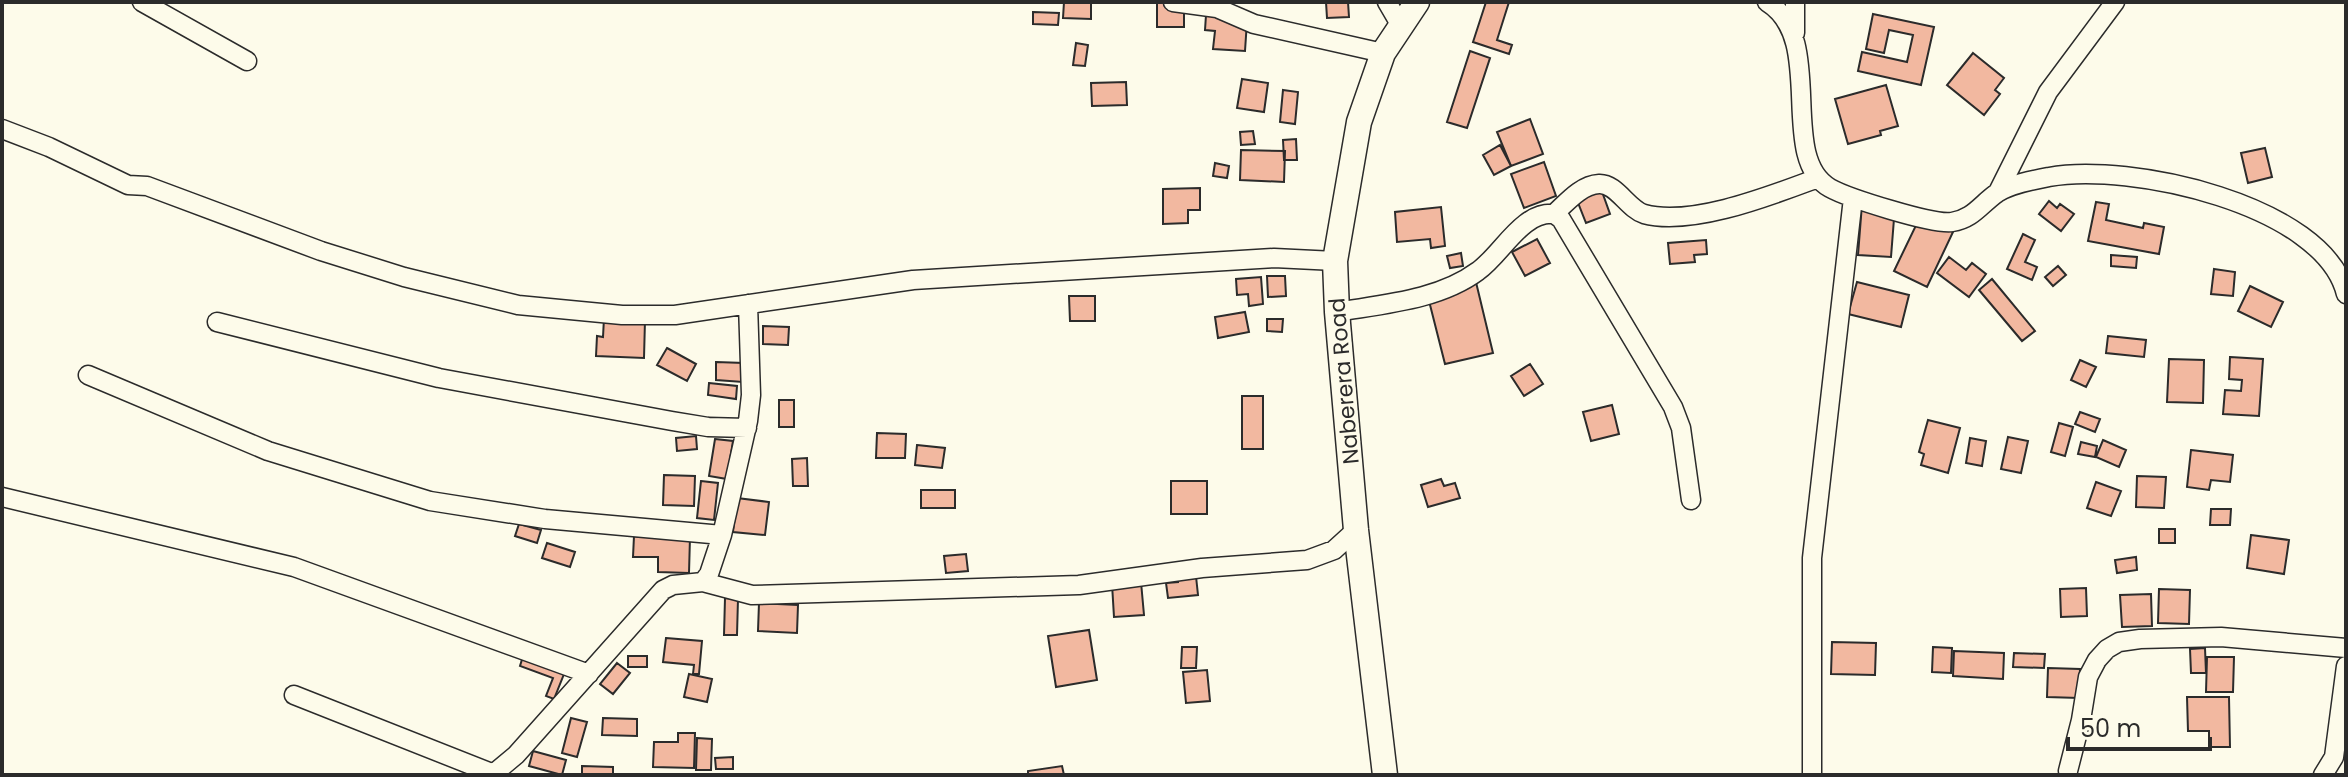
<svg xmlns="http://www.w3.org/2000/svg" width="2348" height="777" viewBox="0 0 2348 777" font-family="Poppins,sans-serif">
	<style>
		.building { fill: #f2b8a0; stroke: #2b2b2b; stroke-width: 2 }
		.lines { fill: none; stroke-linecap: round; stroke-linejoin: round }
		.street-casing { stroke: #2b2b2b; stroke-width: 21 }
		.secondary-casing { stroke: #2b2b2b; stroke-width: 27 }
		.street { stroke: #fdfbea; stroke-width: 18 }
		.secondary { stroke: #fdfbea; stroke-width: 24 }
		.labels { text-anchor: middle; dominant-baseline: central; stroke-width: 6; stroke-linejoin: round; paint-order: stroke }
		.street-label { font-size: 22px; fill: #2b2b2b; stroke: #fdfbea }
	</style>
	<rect width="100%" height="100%" fill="#fdfbea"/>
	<!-- building -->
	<path class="building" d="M1064,2h27v17l-28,-1z
		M1326,2h22l1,15 -22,1z
		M1486,2h23l-12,38 15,5 -3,9 -36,-12z
		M1157,3h27v24h-27z
		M1033,12l26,1 -1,12 -25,-1z
		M1873,14l61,13 -13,58 -63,-14 4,-19 45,10 6,-27 -24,-5 -5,23 -18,-4z
		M1206,15l41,6 -2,30 -32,-2 2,-18 -10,-1z
		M1076,43l12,2 -3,21 -12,-1z
		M1470,51l20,7 -23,70 -20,-6z
		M1973,53l31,25 -9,12 5,4 -16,21 -37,-30z
		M1242,79l26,4 -4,29 -27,-4z
		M1126,82l1,23 -35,1 -1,-23z
		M1886,85l12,41 -18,5 1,4 -33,9 -13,-45z
		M1283,90l15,2 -3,32 -15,-2z
		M1530,119l13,35 -32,12 -14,-34z
		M1253,131l2,13 -14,1 -1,-13z
		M1296,139l1,21h-13l-1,-20z
		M1500,145l11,21 -17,9 -11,-20z
		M2265,148l7,29 -24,6 -7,-30z
		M1241,150l44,1 -1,31 -44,-2z
		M1544,162l12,34 -32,12 -13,-34z
		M1215,163l14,3 -2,12 -14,-2z
		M1600,186l10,28 -24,9 -11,-28z
		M1200,188v22h-12v13l-25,1v-35z
		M2049,201l8,7 3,-4 14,10 -13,17 -22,-17z
		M2096,202l13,2 -3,16 37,8 1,-5 20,4 -5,27 -71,-13z
		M1862,204l33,2 -4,51 -33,-2z
		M1441,207l4,39 -14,2 -1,-9 -33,3 -2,-30z
		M1920,217l33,15 -26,55 -33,-16z
		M2023,234l12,6 -10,22 12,5 -5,13 -25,-11z
		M1537,239l13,24 -25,13 -13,-24z
		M1706,240l1,14 -13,1 1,7 -25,2 -2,-21z
		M1461,253l2,13 -13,2 -3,-12z
		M2111,255l26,2 -1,11 -25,-2z
		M1949,257l17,13 6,-7 14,11 -17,23 -32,-24z
		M2058,266l8,9 -13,11 -8,-9z
		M2214,269l21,3 -2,24 -22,-2z
		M1267,276h18l1,20 -18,1z
		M1261,277l2,27 -14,2 -1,-12 -11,1 -1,-16z
		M1475,278l18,75 -48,11 -19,-75z
		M1992,279l43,52 -13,10 -43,-51z
		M1857,282l52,13 -8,32 -53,-13z
		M2250,286l33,16 -12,25 -33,-16z
		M1069,296h26v25h-25z
		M1245,312l4,20 -31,6 -3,-21z
		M604,318l41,2 -1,38 -48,-2 1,-20 6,1z
		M1267,319h16l-1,13 -15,-1z
		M763,326l26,1 -1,18 -25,-1z
		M2108,336l38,4 -2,17 -38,-4z
		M667,348l29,16 -9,17 -30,-16z
		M2230,357l33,2 -4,57 -36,-2 2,-24 16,1 1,-11 -13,-1z
		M2169,359l35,1 -1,43 -36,-1z
		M2080,360l16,7 -10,20 -15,-7z
		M716,362l28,1 -1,19 -27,-2z
		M1530,364l13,20 -19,12 -13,-20z
		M709,383l28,3 -1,13 -28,-4z
		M1242,396h21v53h-21z
		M779,400h15v27h-15z
		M1612,405l7,29 -28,7 -8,-29z
		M2080,412l20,7 -5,13 -20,-8z
		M1928,420l32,8 -12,45 -27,-8 3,-11 -5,-2z
		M2059,423l14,4 -8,29 -14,-4z
		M877,433l29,1 -1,24h-29z
		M696,436l1,13 -20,2 -1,-13z
		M2008,437l20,4 -7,32 -20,-4z
		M1970,438l16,3 -4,25 -16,-3z
		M715,439l18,2 -6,38 -18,-3z
		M2103,440l23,10 -7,17 -23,-10z
		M2081,442l16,4 -2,11 -17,-3z
		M917,445l28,3 -3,20 -27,-3z
		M2191,450l42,5 -3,27 -19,-2 -2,10 -22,-3z
		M807,458l1,28h-15l-1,-27z
		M664,475l31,1 -1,30 -31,-1z
		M2137,476l29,1 -2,31 -28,-1z
		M1441,479l3,7 11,-3 5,15 -32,9 -7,-22z
		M701,481l17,2 -4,37 -17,-2z
		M1171,481h36v33h-36z
		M2096,482l25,9 -10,25 -24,-8z
		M921,490h34v18h-34z
		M737,498l32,4 -4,33 -32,-3z
		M2211,509h20l-1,16h-20z
		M519,524l22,6 -4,13 -22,-7z
		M2159,529h16v14h-16z
		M2251,535l38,5 -5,34 -37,-6z
		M634,536l56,1 -1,36 -31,-1v-15h-25z
		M547,543l28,9 -5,15 -28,-9z
		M966,554l2,17 -22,2 -2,-17z
		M2136,557l1,13 -20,3 -2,-13z
		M1195,567l3,28 -30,3 -2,-15 12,-1 -1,-13z
		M1141,582l3,33 -30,2 -2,-33z
		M2086,588l1,28 -26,1 -1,-28z
		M2159,589l31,1 -1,34 -31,-1z
		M2151,594l1,32 -30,1 -2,-32z
		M725,598l13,1 -1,36h-13z
		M759,603l39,2 -1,28 -39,-2z
		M1089,630l8,50 -41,7 -8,-51z
		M666,638l36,3 -3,33h-6l1,-9 -31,-3z
		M1832,642l44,1 -1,32 -44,-1z
		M1182,647h15l-1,21h-15z
		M1933,647l19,1 -1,25 -19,-1z
		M2205,648l1,25h-15l-1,-24z
		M1954,651l50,2 -1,26 -50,-3z
		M524,653l42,16 -12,30 -8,-3 7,-18 -33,-12z
		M2014,653l31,1 -1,14 -31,-1z
		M628,656h19v11h-19z
		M2207,657h27l-1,35h-27z
		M617,663l13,10 -17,21 -13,-10z
		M2048,668l32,1 -1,29 -32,-1z
		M1207,670l3,31 -24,2 -3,-31z
		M689,674l23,5 -5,23 -23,-5z
		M2187,697h42l1,50h-21v-16h-21z
		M571,718l16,4 -10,35 -15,-4z
		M603,718l34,1v17l-35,-1z
		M678,733h17l-1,35 -41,-1 1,-25h24z
		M697,738l15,1 -1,31h-15z
		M533,751l33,9 -4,15 -33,-9z
		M733,757v12h-17l-1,-11z
		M582,766l31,1v8h-31z
		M1062,766l2,9h-36v-4z"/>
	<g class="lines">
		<!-- street casing -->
		<g class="street-casing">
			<path id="street" d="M142,2l105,59
				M1173,2l44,6 37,16 129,29
				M1387,2l14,24
				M1767,2c61,37 9,155 63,186 18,10 103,37 122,34 21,-3 29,-18 45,-29 14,-9 36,-13 52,-16 79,-15 275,27 297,117
				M1795,33v-31
				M2,129l47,18 79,38 19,1 174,65 83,26 114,28 104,10h53l238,-35 361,-22 61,3
				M1998,192l50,-100 67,-90
				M1554,214c13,-12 27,-29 45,-30 17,-1 29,25 45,30 48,13 128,-19 174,-36
				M1337,312c47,-8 102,-12 141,-41 24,-17 44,-60 76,-57l7,5 112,188 8,21 10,72
				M217,322l222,56 233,43 36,6 39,1
				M88,375l180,76 162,50 115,18 177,16
				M2,497l292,70 295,107
				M703,582l49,13 327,-10 123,-17 105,-8 27,-10 22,-20
				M294,695l200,79
				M2068,771l13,-51 7,-43 9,-17 10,-11 12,-7 21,-3 81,-2 125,11
				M492,775l24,-20 147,-165 10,-5 30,-3 6,-8 13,-39 26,-114 3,-26 -3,-91
				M1812,775v-217l41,-360
				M2323,775l11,-18 12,-91"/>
		</g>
		<!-- secondary casing -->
		<g class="secondary-casing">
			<path id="secondary" d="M1385,775l-29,-245 -19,-218 -2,-51 24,-139 24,-69 34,-51"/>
		</g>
		<!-- street -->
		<use href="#street" class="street"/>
		<!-- secondary -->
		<use href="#secondary" class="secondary"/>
	</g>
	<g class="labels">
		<!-- street labels -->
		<g class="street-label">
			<text transform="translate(1344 381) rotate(-95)">Naberera Road</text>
		</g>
	</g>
	<!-- border -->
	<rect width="2348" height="777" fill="none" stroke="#2b2b2b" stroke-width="8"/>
	<!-- scale -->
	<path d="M2068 737v12h142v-12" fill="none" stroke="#2b2b2b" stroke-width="4"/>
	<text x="2080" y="737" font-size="24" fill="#2b2b2b" stroke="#fdfbea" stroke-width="6" paint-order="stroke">50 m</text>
</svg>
